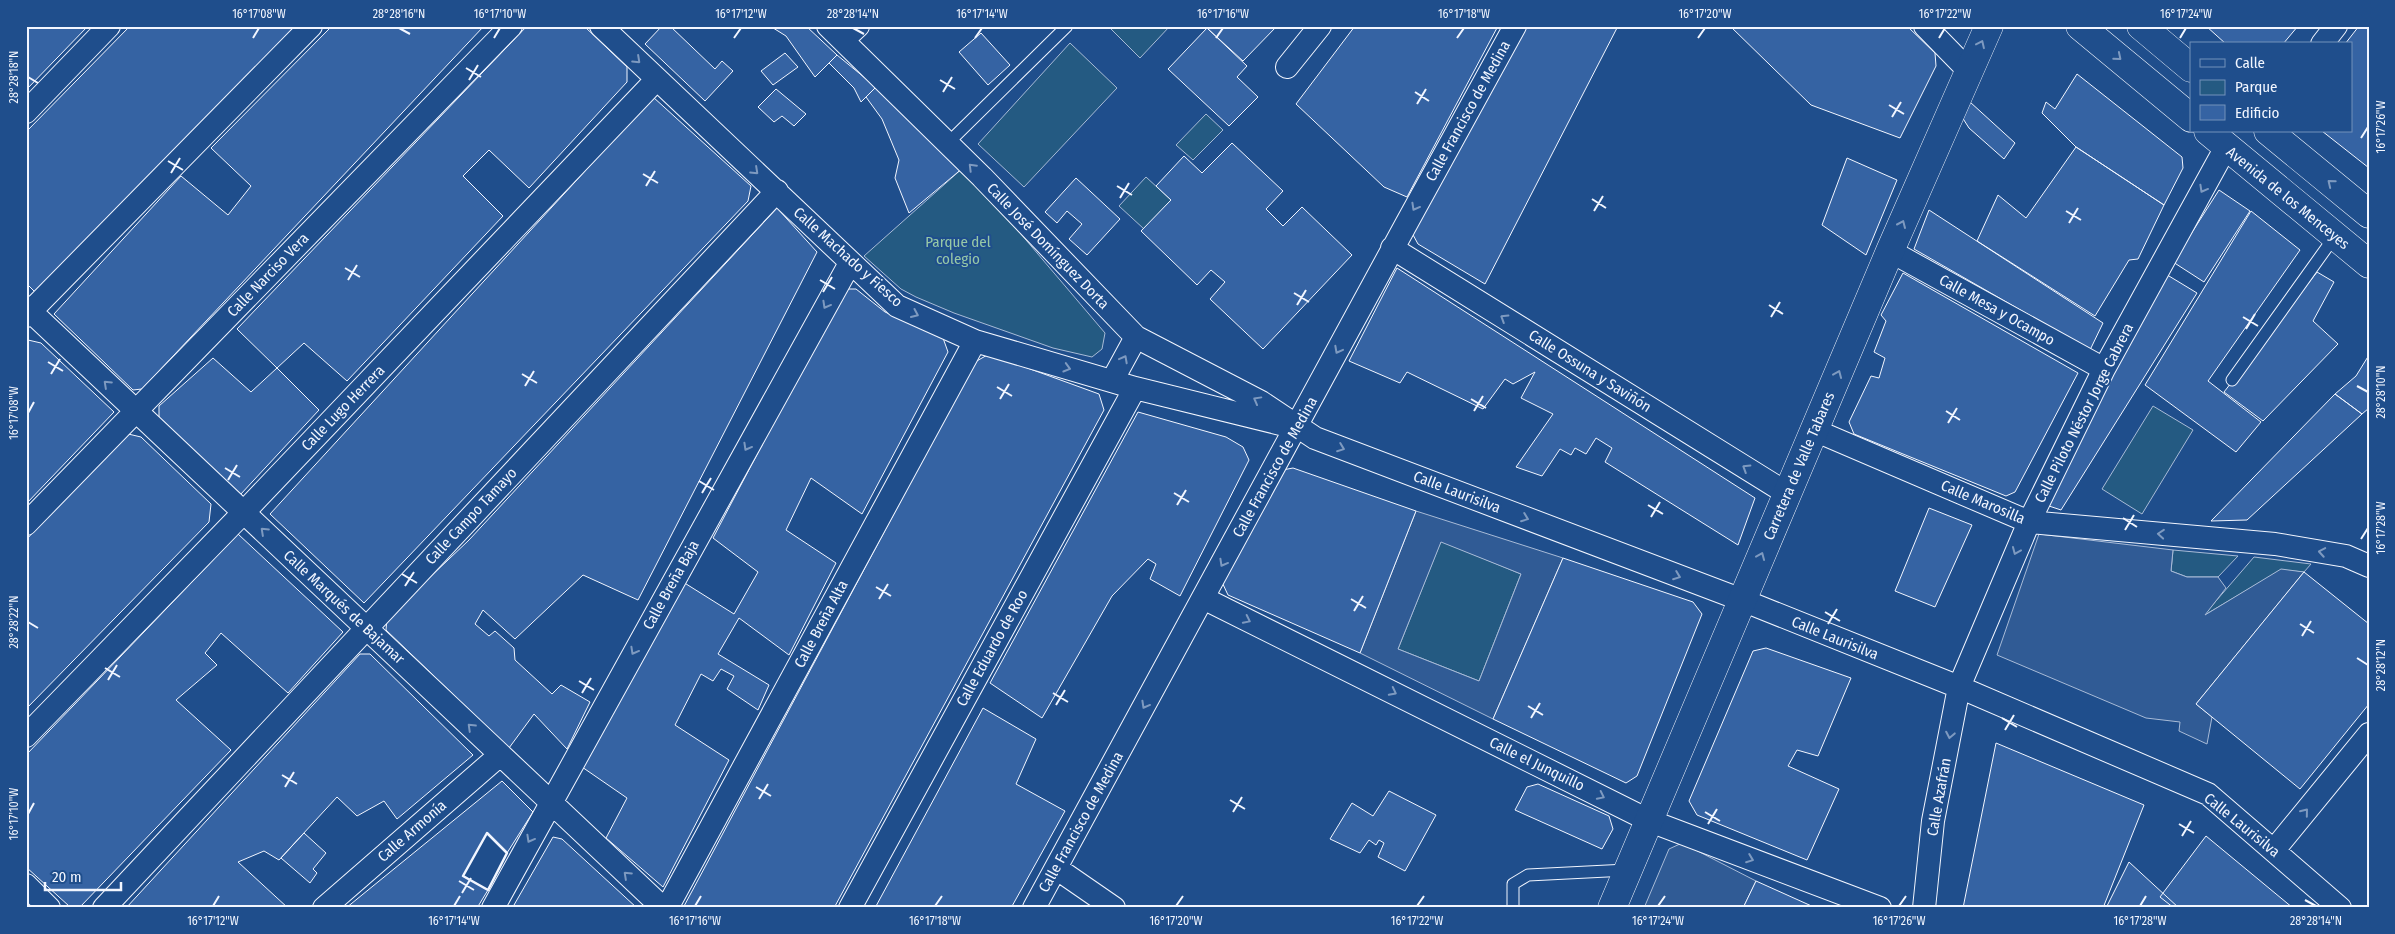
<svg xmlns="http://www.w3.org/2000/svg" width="2395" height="934" viewBox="0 0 2395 934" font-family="'Fira Sans Condensed',sans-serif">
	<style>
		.green { fill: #245a82; stroke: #a8bbd7 }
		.parking { fill: #305b95; stroke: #a8bbd7; fill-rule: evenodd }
		.building { fill: #3563a3; stroke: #f2f6ff }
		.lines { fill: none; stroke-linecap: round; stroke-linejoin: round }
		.service-casing { stroke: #f2f6ff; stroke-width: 13 }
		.minor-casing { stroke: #f2f6ff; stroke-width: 24 }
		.secondary-casing { stroke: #f2f6ff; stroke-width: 29 }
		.service { stroke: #1f4e8c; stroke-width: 11 }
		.minor { stroke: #1f4e8c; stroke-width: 22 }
		.secondary { stroke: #1f4e8c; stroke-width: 28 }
		.wall { stroke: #f2f6ff; stroke-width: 2.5 }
		.oneway { stroke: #7e9ac0 }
		.ticks { fill: none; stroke: #f2f6ff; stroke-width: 2 }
		.labels { text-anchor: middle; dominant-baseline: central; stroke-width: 4; stroke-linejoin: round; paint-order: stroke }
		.street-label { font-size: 15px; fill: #f2f6ff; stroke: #1f4e8c }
		.park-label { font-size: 15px; fill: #97c8a6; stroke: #1f4e8c }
		.neatline { fill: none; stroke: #f2f6ff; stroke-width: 2 }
		.ticks-label { font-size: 12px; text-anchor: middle; fill: #f2f6ff }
	</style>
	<rect width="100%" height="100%" fill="#1f4e8c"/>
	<!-- green -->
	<path class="green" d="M1108,26h62l-30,32z
		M1070,43l47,45 -93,99 -46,-43z
		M1206,114l17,16 -30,30 -17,-15z
		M964,167l141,166 -3,16 -10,8 -39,-9 -99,-35 -38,-16 -15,-8 -37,-33z
		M1146,177l25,23 -27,29 -25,-23z
		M2153,406l40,24 -51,84 -40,-25z
		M1441,541l80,33 -42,107 -81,-32z
		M2173,550l65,6 -20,21h-31l-16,-6z
		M2254,557l57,7 -7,8 -23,-2 -78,46z"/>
	<!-- parking -->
	<path class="parking" d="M1416,511l147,47 -70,161 -133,-66zM1441,542l80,32 -42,107 -81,-32z
		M2039,534l134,16 -2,21 16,6h31l8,11 -21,27 76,-46 23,3 -108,132 16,13 -5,27 -28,-13 1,-9 -34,-4 -149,-63z
		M1682,843l74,38 -13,27h-99l25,-59z"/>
	<!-- building -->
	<path class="building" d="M26,26h62l-62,64z
		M130,26h167l-261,267 -10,-10v-151z
		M332,26h152l-342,363 -9,1 -79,-76 127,-138 47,39 23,-29 -40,-38z
		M527,26h57l43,41v15l-98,106 -40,-38 -26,26 40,40 -156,165 -43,-38 -27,25 -40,-39z
		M662,26h8l45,43 7,-8 11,10 -28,30 -60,-57z
		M770,26h36l31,29 -22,22 -29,-41z
		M1209,26h68l-34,35 -36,-33z
		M1355,26h143l-91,171 -23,-10 -88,-83z
		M1522,26h96l-133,258 -67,-40 -6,-11z
		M1730,26h177l28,27 1,13 -36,72 -89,-33z
		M2206,26h92l-15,18h-57z
		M2359,26h10v142l-47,-37h29v-87h-6z
		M1207,28l40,38 -10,11 21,20 -29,29 -61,-57z
		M981,33l29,32 -22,20 -29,-33z
		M785,53l13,14 -25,18 -12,-14z
		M837,55l39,32 -15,15 -7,-14 -25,-25z
		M2077,74l105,83 1,11 -19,37 -88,-58 -34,-34 4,-11 9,7z
		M876,87l88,80 -55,46 -14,-35 4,-18 -17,-41 -16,-22z
		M776,89l30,25 -12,12 -12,-10 -8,6 -16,-15z
		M653,97l98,89 -3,15 -384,402 -94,-89z
		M1970,102l45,41 -11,16 -35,-31 -7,-11z
		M1232,143l51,48 -17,18 17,17 19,-19 50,48 -89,94 -53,-50 15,-17 -14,-12 -14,15 -56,-54 30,-31 -15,-14 28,-30 18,17z
		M2076,147l88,58 -26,54 -9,1 -34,56 -118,-75 21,-46 28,23z
		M1847,158l50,22 -31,75 -44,-30z
		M1076,178l44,41 -33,36 -18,-16 13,-15 -15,-13 -10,12 -12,-11z
		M2219,190l31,21 -46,71 -31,-20z
		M777,208l40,44 -179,348 -55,-25 -68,64 -32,-29 -8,14 14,12 6,-5 19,17 1,12 37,34 9,-9 29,17 -23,47 -33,-35 -25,34 -123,-118 1,-12 82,-78z
		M1929,210l174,113 -13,27 -176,-101z
		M2251,211l49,39 -92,131 53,41 -25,30 -91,-67z
		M1397,268l358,230 -17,47 -133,-83 7,-14 -16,-10 -10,16 -11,-6 -4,7 -11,-6 -18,27 -26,-9 37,-53 -32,-16 14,-26 -22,12 -8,-5 -22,30 -76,-37 -7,11 -51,-22z
		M2317,272l17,10 -21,39 25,23 -75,77 -39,-29z
		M1903,273l175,100 -63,119 -9,4 -152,-62 -5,-12 22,-46 8,2 6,-20 -11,-6 12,-31 -5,-6z
		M2164,273l33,20 -136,217 -12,-4 -2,-9z
		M844,289h12l29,23 58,26 5,14 -86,162 -51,-36 -25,52 50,33 -47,92 -50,-37 -21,36 51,31 -11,25 -31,-21 7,-13 -13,-7 -8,12 -12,-7 -26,51 54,35 -66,127 -57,-49 21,-40 -45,-31 101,-185 51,32 24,-42 -45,-34z
		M28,340l13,3 73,69 -88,92z
		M989,354l110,40 5,16 -270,498h-151l292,-546z
		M2369,355v53l-7,6 -27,-20 21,-18z
		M213,358l38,34 26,-24 42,42 -79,85 -81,-78v-11z
		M2335,394l27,20 -115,106 -36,1z
		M1138,412l88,25 17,10 6,13 -69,136 -30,-17 6,-15 -8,-5 -36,37 -70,122 -52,-35z
		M124,433l17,4 70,67 -2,18 -183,187v-169z
		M1293,468l123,43 -56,142 -132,-58 -7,-15 56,-109z
		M1929,508l43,17 -37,82 -40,-16z
		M238,534l105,98 -55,61 -67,-60 -16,20 12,12 -41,35 55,50 -151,157 -11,-1 -43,-39v-112z
		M1563,558l130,44 9,12 -65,162 -11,7 -133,-64z
		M2304,572l65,52v80l-69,85 -104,-85z
		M1766,648l85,30 -33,78 -21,-6 -9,16 51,23 -32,71 -110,-45 -8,-14 64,-150z
		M360,654h10l103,101 -76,64 -13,-18 -27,15 -20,-19 -58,63 -15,-9 -26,11 50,46h-162z
		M983,708l53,31 -20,45 49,27 -54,97h-136z
		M1996,743l148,62 -41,103h-140z
		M502,781l31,31 -26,41 -20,-20 -24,43 25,14 -11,18h-131z
		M1538,784l71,32 4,13 -11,20 -87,-39 12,-23z
		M1389,791l47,24 -31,56 -27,-14 6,-14 -5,-3 -3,5 -7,-5 -9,13 -30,-14 22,-36 21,13z
		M304,833l22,20 -13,16 4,4 -7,10 -29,-25z
		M2206,836l87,72h-119l-14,-11z
		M553,837l9,2 75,69h-117l-6,-3z
		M2129,862l50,46h-73z
		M1756,881l60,27h-73z"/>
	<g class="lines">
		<!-- service casing -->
		<g class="service-casing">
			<path id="service" d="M948,143l119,-117
				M2232,380l103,-144
				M1513,908v-24l15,-9 99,-5"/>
		</g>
		<!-- minor casing -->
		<g class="minor-casing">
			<path id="minor" d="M601,26l296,280 78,35 160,47 150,37
				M828,26l154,151 154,160 125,65 54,36 427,162 217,87 249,107 132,114
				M1925,26l44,45
				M843,40l15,-14
				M2322,44l14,-18
				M1287,67l33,-41
				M26,112l83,-86
				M1392,248l396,246
				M1890,251l214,118
				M26,307l637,601
				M26,316l285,-290
				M1112,381l24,-44
				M1814,430l215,92 246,22 71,12 23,10
				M26,524l485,-498
				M1203,598l447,223 230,87
				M26,736l218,-224 413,-433
				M2274,850l95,-116
				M1056,868l58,40
				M26,885l23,23
				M104,908l673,-717
				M324,908l176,-153
				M493,908l357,-645
				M667,908l308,-567
				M850,908l285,-520
				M1034,908c161,-294 319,-589 481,-882
				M1924,908l9,-87 26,-134 70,-165 75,-153 122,-222"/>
		</g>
		<!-- secondary casing -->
		<g class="secondary-casing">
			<path id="secondary" d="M2080,26l111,92
				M2141,26l50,42
				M2208,131l161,133
				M2268,131l101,83
				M1612,908l278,-657 99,-225"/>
		</g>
		<!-- service -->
		<use href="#service" class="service"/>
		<!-- minor -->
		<use href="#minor" class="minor"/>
		<!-- secondary -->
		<use href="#secondary" class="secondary"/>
		<!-- wall -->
		<path class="wall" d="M487,833l20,20 -19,37 -25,-14z"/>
	</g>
	<!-- one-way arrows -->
	<defs><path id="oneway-chevron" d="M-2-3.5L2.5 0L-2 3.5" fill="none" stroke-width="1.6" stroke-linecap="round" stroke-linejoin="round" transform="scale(1.25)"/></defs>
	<g class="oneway">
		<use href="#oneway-chevron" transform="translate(1981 44) rotate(-65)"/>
		<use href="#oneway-chevron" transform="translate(2118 57) rotate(40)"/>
		<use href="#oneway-chevron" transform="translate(637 60) rotate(43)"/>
		<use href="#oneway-chevron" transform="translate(972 167) rotate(-135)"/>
		<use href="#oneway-chevron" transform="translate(755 171) rotate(43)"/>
		<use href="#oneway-chevron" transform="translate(2331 183) rotate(-141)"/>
		<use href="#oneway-chevron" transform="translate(2203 189) rotate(119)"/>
		<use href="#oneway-chevron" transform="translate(1415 207) rotate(119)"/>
		<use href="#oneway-chevron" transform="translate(1902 224) rotate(-66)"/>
		<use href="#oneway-chevron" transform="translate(826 305) rotate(119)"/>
		<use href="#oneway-chevron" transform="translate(915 314) rotate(24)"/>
		<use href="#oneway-chevron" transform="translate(1504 318) rotate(-148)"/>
		<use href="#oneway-chevron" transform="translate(1338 350) rotate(118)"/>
		<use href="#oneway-chevron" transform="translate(1124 359) rotate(-62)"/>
		<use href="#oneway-chevron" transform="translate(1067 368) rotate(16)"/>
		<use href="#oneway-chevron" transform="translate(1838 374) rotate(-67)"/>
		<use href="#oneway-chevron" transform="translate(107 384) rotate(-137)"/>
		<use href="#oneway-chevron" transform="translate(1257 400) rotate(-151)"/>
		<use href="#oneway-chevron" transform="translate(747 447) rotate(119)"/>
		<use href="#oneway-chevron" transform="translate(1341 448) rotate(21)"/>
		<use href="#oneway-chevron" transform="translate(1746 468) rotate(-148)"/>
		<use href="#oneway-chevron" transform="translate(1525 518) rotate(21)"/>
		<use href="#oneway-chevron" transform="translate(264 531) rotate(-137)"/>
		<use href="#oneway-chevron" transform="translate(2161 534) rotate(-175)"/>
		<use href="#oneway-chevron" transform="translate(2016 551) rotate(113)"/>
		<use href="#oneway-chevron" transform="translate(2322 552) rotate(-170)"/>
		<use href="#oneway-chevron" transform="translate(1761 556) rotate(-67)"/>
		<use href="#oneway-chevron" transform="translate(1223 563) rotate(119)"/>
		<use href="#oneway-chevron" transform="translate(1677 576) rotate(21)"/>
		<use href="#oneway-chevron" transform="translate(1247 620) rotate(26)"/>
		<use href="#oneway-chevron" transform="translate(634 651) rotate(119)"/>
		<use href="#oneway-chevron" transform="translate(1393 692) rotate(27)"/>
		<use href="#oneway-chevron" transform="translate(1145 705) rotate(119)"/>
		<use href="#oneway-chevron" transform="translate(471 727) rotate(-136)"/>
		<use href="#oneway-chevron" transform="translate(1950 735) rotate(101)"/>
		<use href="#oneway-chevron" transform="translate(1601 796) rotate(26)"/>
		<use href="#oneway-chevron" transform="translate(2305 812) rotate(-51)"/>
		<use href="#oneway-chevron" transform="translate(530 839) rotate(119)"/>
		<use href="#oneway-chevron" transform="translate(1750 859) rotate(21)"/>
		<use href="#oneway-chevron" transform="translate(627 875) rotate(-137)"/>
	</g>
	<!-- ticks -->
	<path class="ticks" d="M399,28l11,6M853,28l11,6M253,38l6,-10M494,38l6,-10M734,38l7,-10M975,38l7,-10M1216,38l7,-10M1457,38l7,-10M1698,38l7,-10M1939,38l6,-10M2180,38l6,-10M466,68l15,9M28,77l10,6M469,80l9,-15M940,80l15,9M943,92l9,-15M1415,92l14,9M1417,104l9,-15M1889,105l15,9M1892,117l9,-15M2361,138l7,-11M168,161l15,9M171,173l9,-15M643,174l15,9M646,186l9,-15M1117,186l15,9M1120,198l9,-15M1592,199l14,9M1594,211l9,-15M2066,211l15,9M2069,223l9,-15M345,268l15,9M348,280l9,-15M820,280l15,9M823,292l9,-15M1294,293l15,9M1297,305l9,-15M1769,305l14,9M1771,317l9,-15M2243,317l15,9M2246,329l9,-15M48,362l15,9M51,374l9,-15M522,374l15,9M525,386l9,-15M2357,386l11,6M997,387l15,9M1000,399l9,-15M1471,399l15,9M1474,411l9,-15M1946,411l14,9M28,413l6,-11M1948,423l9,-15M225,468l15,9M228,480l9,-15M699,481l15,9M702,493l9,-15M1174,493l15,9M1177,505l9,-15M1648,505l15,9M1651,517l9,-15M2123,518l14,9M2125,530l9,-15M2361,539l7,-11M402,574l15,9M405,586l9,-14M876,587l15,9M879,599l9,-15M1351,599l15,9M1354,611l9,-15M1825,612l15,9M28,622l10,6M1828,624l9,-15M2300,624l14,9M2302,636l9,-15M2357,658l11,7M105,668l15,9M108,680l9,-15M579,681l15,9M582,693l9,-15M1053,693l15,9M1056,705l9,-15M1528,706l15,9M1531,718l9,-15M2002,718l15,9M2005,730l9,-15M282,775l15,9M285,787l9,-15M756,787l15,9M759,799l9,-15M1230,800l15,9M1233,812l9,-15M1705,812l15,9M28,814l6,-11M1708,824l9,-15M2179,824l15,9M2182,836l9,-15M459,881l15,9M462,893l9,-15M2305,900l11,6M213,906l6,-10M454,906l6,-10M695,906l6,-10M935,906l7,-10M1176,906l7,-10M1417,906l7,-10M1658,906l7,-10M1899,906l7,-10M2140,906l6,-10"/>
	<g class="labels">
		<!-- street labels -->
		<g class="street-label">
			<text transform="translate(1468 111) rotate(-61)">Calle Francisco de Medina</text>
			<text transform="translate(2288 198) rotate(39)">Avenida de los Menceyes</text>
			<text transform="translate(1048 246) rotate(46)">Calle José Domínguez Dorta</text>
			<text transform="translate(848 257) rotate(42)">Calle Machado y Fiesco</text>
			<text transform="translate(268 275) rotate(-46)">Calle Narciso Vera</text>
			<text transform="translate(1997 310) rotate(29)">Calle Mesa y Ocampo</text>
			<text transform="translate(1590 371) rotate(32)">Calle Ossuna y Saviñón</text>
			<text transform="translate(343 408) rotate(-46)">Calle Lugo Herrera</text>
			<text transform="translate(2084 413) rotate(-63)">Calle Piloto Néstor Jorge Cabrera</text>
			<text transform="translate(1799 466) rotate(-67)">Carretera de Valle Tabares</text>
			<text transform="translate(1275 467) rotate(-61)">Calle Francisco de Medina</text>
			<text transform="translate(1457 492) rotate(21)">Calle Laurisilva</text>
			<text transform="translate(1983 502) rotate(23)">Calle Marosilla</text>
			<text transform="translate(471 516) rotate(-47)">Calle Campo Tamayo</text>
			<text transform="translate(671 585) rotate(-61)">Calle Breña Baja</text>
			<text transform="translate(344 607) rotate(43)">Calle Marqués de Bajamar</text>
			<text transform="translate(821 624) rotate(-62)">Calle Breña Alta</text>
			<text transform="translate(1835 638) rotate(22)">Calle Laurisilva</text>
			<text transform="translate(992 648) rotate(-61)">Calle Eduardo de Roo</text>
			<text transform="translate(1537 764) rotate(26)">Calle el Junquillo</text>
			<text transform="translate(1939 797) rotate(-80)">Calle Azafrán</text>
			<text transform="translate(1081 822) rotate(-61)">Calle Francisco de Medina</text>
			<text transform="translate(2242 825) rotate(39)">Calle Laurisilva</text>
			<text transform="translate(412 831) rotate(-41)">Calle Armonía</text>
		</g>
		<!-- park labels -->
		<g class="park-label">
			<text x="958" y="242">Parque del<tspan x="958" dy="17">colegio</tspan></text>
		</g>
	</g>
	<!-- border -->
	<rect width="2395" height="934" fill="none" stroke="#1f4e8c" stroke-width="55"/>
	<!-- legend -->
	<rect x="2190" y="42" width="162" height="90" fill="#1f4e8c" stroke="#7391ba"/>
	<rect x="2200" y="59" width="25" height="8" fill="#1f4e8c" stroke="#7391ba"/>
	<text x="2235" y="68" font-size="15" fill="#f2f6ff">Calle</text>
	<rect x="2200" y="80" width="25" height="15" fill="#245a82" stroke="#7391ba"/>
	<text x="2235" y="92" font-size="15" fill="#f2f6ff">Parque</text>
	<rect x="2200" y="105" width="25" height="15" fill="#3563a3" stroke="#7391ba"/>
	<text x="2235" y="118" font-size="15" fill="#f2f6ff">Edificio</text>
	<!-- scale -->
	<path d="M45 882v8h76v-8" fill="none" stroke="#f2f6ff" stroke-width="2.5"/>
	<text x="52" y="882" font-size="15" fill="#f2f6ff" stroke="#1f4e8c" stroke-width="4" paint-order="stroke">20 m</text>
	<rect x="28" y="28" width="2340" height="878" class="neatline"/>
	<g class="ticks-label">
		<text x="259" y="18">16°17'08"W</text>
		<text x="399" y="18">28°28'16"N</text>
		<text x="500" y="18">16°17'10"W</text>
		<text x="741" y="18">16°17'12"W</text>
		<text x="853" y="18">28°28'14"N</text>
		<text x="982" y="18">16°17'14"W</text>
		<text x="1223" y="18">16°17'16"W</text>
		<text x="1464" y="18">16°17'18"W</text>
		<text x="1705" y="18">16°17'20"W</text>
		<text x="1945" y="18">16°17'22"W</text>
		<text x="2186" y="18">16°17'24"W</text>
		<text transform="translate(14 77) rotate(-90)" y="4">28°28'18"N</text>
		<text transform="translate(2381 127) rotate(-90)" y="4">16°17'26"W</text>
		<text transform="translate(2381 392) rotate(-90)" y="4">28°28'10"N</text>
		<text transform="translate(14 413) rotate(-90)" y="4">16°17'08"W</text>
		<text transform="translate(2381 528) rotate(-90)" y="4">16°17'28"W</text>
		<text transform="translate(14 622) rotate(-90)" y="4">28°28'22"N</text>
		<text transform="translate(2381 665) rotate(-90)" y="4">28°28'12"N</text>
		<text transform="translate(14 814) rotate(-90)" y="4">16°17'10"W</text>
		<text x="213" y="925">16°17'12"W</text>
		<text x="454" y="925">16°17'14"W</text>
		<text x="695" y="925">16°17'16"W</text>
		<text x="935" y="925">16°17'18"W</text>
		<text x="1176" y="925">16°17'20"W</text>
		<text x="1417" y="925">16°17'22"W</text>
		<text x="1658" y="925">16°17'24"W</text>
		<text x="1899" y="925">16°17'26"W</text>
		<text x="2140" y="925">16°17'28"W</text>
		<text x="2316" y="925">28°28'14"N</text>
	</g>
</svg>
